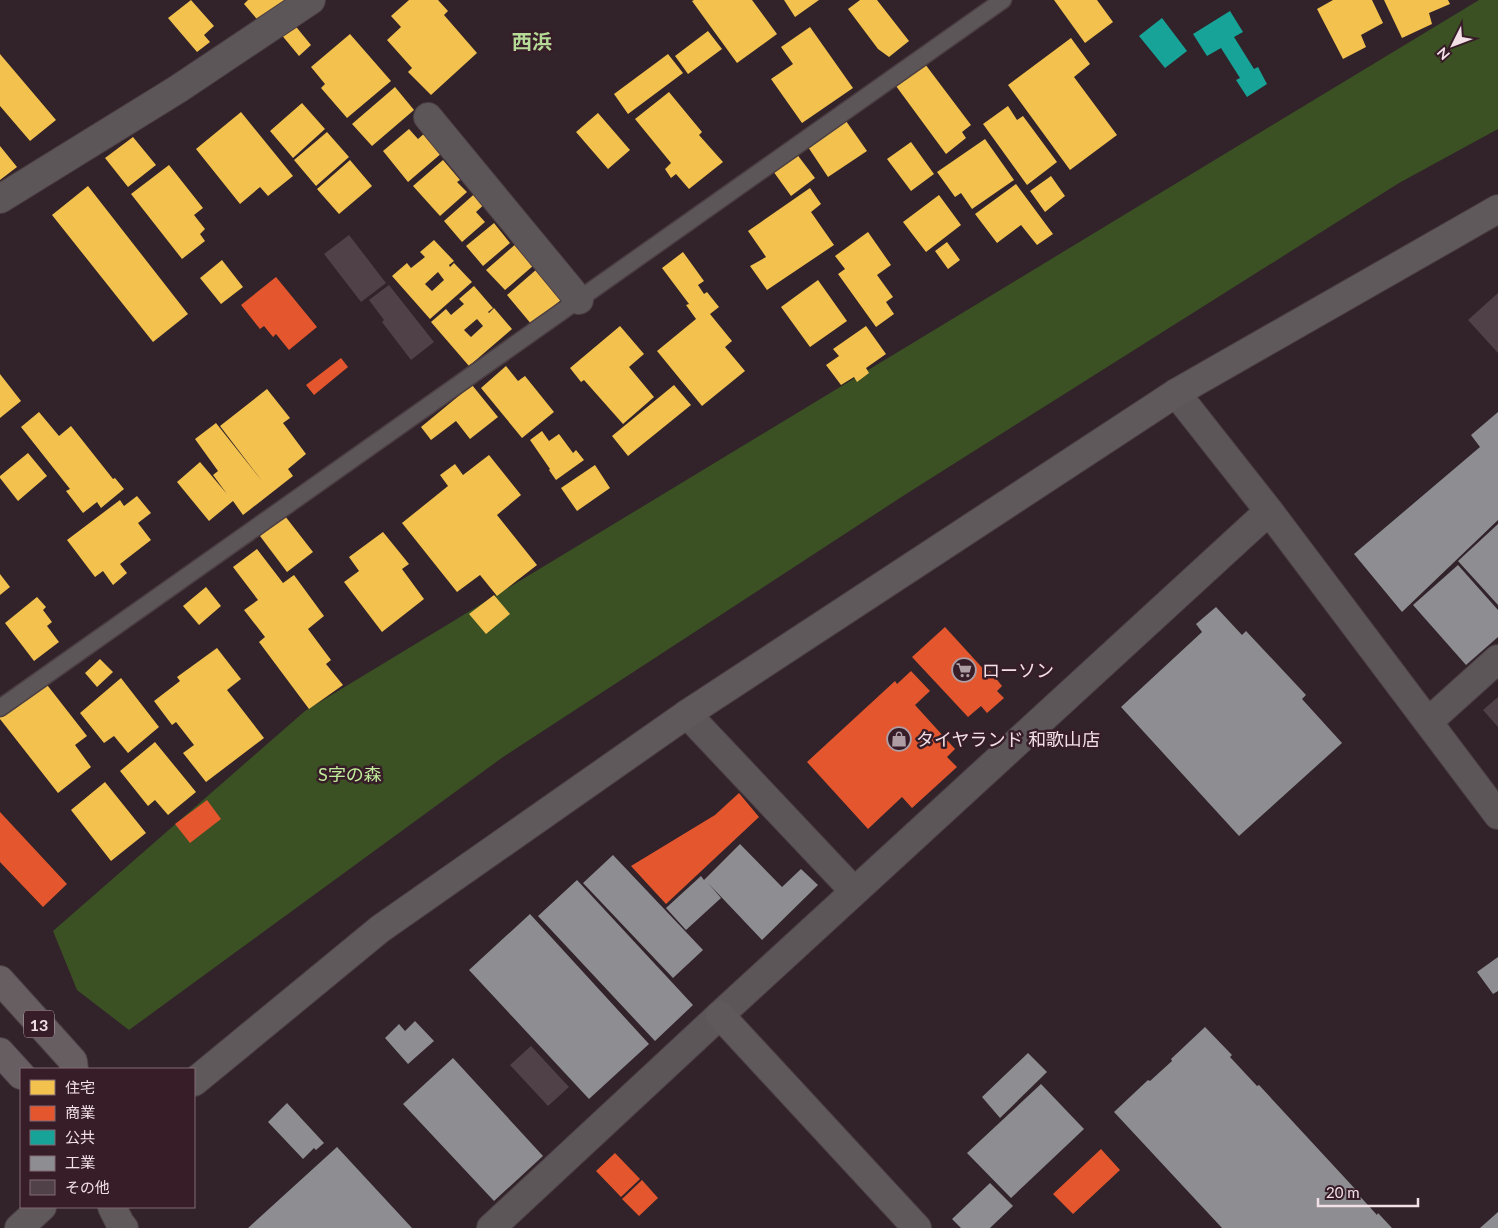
<svg xmlns="http://www.w3.org/2000/svg" width="1498" height="1228" viewBox="0 0 1498 1228" font-family="Lato,'Noto Sans JP',sans-serif">
	<style>
		.forest { fill: #3b5124 }
		.homes { fill: #f2c14e; fill-rule: evenodd }
		.shops { fill: #e4572e }
		.public { fill: #17a398 }
		.industry { fill: #8d8d92 }
		.building { fill: #504047 }
		.lines { fill: none; stroke-linecap: round; stroke-linejoin: round }
		.lane-casing { stroke: #4b3e43; stroke-width: 19 }
		.street-casing { stroke: #4b3e43; stroke-width: 30 }
		.secondary-casing { stroke: #4b3e43; stroke-width: 30 }
		.primary-casing { stroke: #4b3e43; stroke-width: 30 }
		.lane { stroke: #5d5658; stroke-width: 16 }
		.street { stroke: #5d5658; stroke-width: 28 }
		.secondary { stroke: #5f595b; stroke-width: 28 }
		.primary { stroke: #675e62; stroke-width: 28 }
		.labels { text-anchor: middle; dominant-baseline: central; stroke-width: 5; stroke-linejoin: round; paint-order: stroke }
		.shield { fill: #371d28; stroke: #baa6ad; stroke-width: 1 }
		.shield-label { font-size: 16px; font-weight: bold; fill: #f2e0e6 }
		.poi-label { font-size: 18px; fill: #f2e0e6; stroke: #371d28; text-anchor: start }
		.park-label { font-size: 18px; fill: #c0eb9b; stroke: #371d28 }
		.quarter-label { font-size: 20px; font-weight: bold; fill: #b5db97; stroke: #371d28 }
	</style>
	<rect width="100%" height="100%" fill="#312329"/>
	<!-- forest -->
	<path class="forest" d="M1479,0h19v129l-99,54 -493,311 -403,263 -374,273 -52,-40 -24,-59 252,-220z"/>
	<!-- homes -->
	<path class="homes" d="M191,0l23,26 -10,9 6,7 -13,10 -29,-34z
		M248,0h42l-29,24 -17,-20z
		M409,0h29l10,11 -4,4 33,38 -46,42 -23,-23 4,-4 -25,-28 14,-13 -10,-11z
		M694,0h58l25,34 -40,29 -45,-62z
		M784,0h35l-24,17z
		M860,0h17l32,41 -20,16 -11,-8 -30,-40z
		M1054,0h43l16,22 -28,21z
		M1333,0h39l11,23 -22,12 5,12 -23,12 -26,-50z
		M1384,0h64l2,4 -21,9 3,11 -30,14z
		M293,23l18,22 -12,11 -19,-23z
		M810,27l43,61 -51,35 -31,-44 22,-15 -12,-17z
		M708,31l14,18 -34,25 -13,-18z
		M350,34l41,47 -44,37 -26,-30 4,-4 -14,-17z
		M1071,38l19,26 -16,13 43,58 -47,35 -62,-85z
		M0,54l56,66 -26,21 -30,-35z
		M668,54l15,19 -55,41 -14,-20z
		M925,64l46,61 -9,7 4,6 -20,16 -50,-68z
		M395,87l19,23 -42,36 -20,-22z
		M669,92l33,40 -3,3 24,27 -34,27 -13,-15 -5,4 -6,-9 6,-6 -36,-44z
		M302,103l23,26 -32,29 -23,-27z
		M1008,106l9,14 6,-4 34,46 -30,23 -44,-61z
		M241,112l52,64 -25,20 -8,-9 -20,17 -44,-55z
		M598,113l32,37 -22,19 -32,-37z
		M846,121l21,30 -39,26 -20,-30z
		M409,129l9,10 8,-7 17,20 -35,30 -25,-31z
		M327,132l22,25 -33,29 -22,-26z
		M133,137l23,28 -28,22 -23,-29z
		M985,139l29,41 -42,29 -11,-16 -6,4 -18,-25z
		M911,142l23,32 -23,17 -24,-32z
		M0,146l17,21 -17,13z
		M796,153l19,25 -24,18 -18,-25z
		M350,160l22,26 -33,28 -22,-25z
		M443,160l17,20 -3,2 10,10 -27,24 -27,-30z
		M169,165l34,43 -9,7 11,14 -5,5 5,7 -23,18 -51,-65z
		M1051,176l14,20 -20,16 -15,-21z
		M1016,184l37,50 -16,11 -16,-20 -24,18 -22,-29z
		M88,186l100,128 -35,28 -101,-127z
		M810,188l11,16 -10,8 23,33 -67,45 -17,-24 16,-9 -18,-26z
		M480,189l9,11 -13,12 9,10 -23,20 -18,-21z
		M939,195l22,30 -35,27 -23,-30z
		M494,223l16,20 -27,23 -17,-20z
		M868,232l23,33 -14,10 16,22 -7,5 8,12 -18,13 -38,-53 7,-5 -10,-13z
		M434,240l20,21 -5,4 1,2 4,-4 18,19 -42,37 -38,-43 15,-13 4,5 14,-11 -5,-5zM438,272l6,8 -12,11 -7,-7z
		M947,242l13,18 -12,9 -13,-18z
		M517,243l24,16 -36,31 -19,-20z
		M683,252l21,29 -6,4 6,9 3,-2 12,15 -9,7 22,27 -7,6 20,24 -43,35 -45,-55 39,-32 -10,-14 3,-1 -27,-36z
		M222,260l21,27 -22,17 -21,-26z
		M537,269l25,30 -30,26 -25,-30z
		M818,280l29,41 -37,26 -29,-40z
		M474,286l19,22 -5,4 1,1 5,-5 18,21 -43,37 -38,-44 15,-13 5,6 13,-11 -5,-5zM477,319l6,7 -12,11 -7,-7z
		M620,326l24,28 -15,13 25,30 -31,27 -39,-44 -3,2 -11,-14z
		M866,326l20,28 -20,14 3,5 -12,9 -3,-5 -13,8 -15,-20 13,-9 -6,-7z
		M506,366l12,15 7,-5 29,36 -32,26 -41,-50z
		M0,374l21,27 -21,17z
		M472,385l26,32 -28,22 -14,-18 -25,19 -10,-13z
		M674,385l17,20 -63,51 -16,-20z
		M267,389l23,29 -7,5 23,31 -18,15 5,7 -50,39 -10,-14 -24,20 -32,-39 23,-20 27,32 -14,-19 5,-4 -23,-32 21,-16 46,58 -42,-55z
		M39,412l20,24 12,-10 42,53 2,-1 9,11 -23,19 -4,-6 -14,11 -17,-22 4,-2 -49,-62z
		M542,431l7,10 10,-7 14,19 3,-3 8,10 -28,20 -7,-10 1,-1 -20,-29z
		M28,453l19,23 -29,25 -18,-23v-2z
		M489,455l32,40 -24,20 40,50 -40,31 -17,-21 -23,17 -55,-69 46,-37 -8,-11 15,-11 8,11z
		M595,465l15,23 -33,23 -16,-23z
		M137,496l14,17 -13,10 13,17 -31,24 7,9 -14,12 -10,-14 -8,6 -28,-37 53,-40 4,6z
		M285,516l28,36 -26,20 -27,-36z
		M383,532l26,32 -7,5 22,30 -42,33 -38,-50 15,-11 -10,-14z
		M257,549l26,34 11,-8 30,41 -16,13 23,31 -5,4 17,21 -34,24 -50,-67 6,-5 -21,-27 14,-10 -25,-33z
		M0,574l10,13 -10,8z
		M206,587l15,19 -22,19 -16,-19z
		M494,595l16,19 -24,20 -17,-20z
		M37,597l9,10 -3,3 9,12 -5,4 12,16 -25,19 -29,-38z
		M217,648l24,31 -14,11 37,48 -58,44 -23,-29 11,-8 -18,-23 -4,3 -18,-24 26,-20 -3,-4z
		M100,659l13,13 -16,15 -12,-14z
		M121,678l38,49 -31,26 -14,-17 -10,7 -24,-30z
		M44,681l43,55 -12,9 16,22 -33,26 -58,-74v-4z
		M155,742l41,50 -28,23 -13,-15 -7,6 -28,-35z
		M105,782l41,51 -35,28 -40,-51z"/>
	<!-- shops -->
	<path class="shops" d="M276,277l41,50 -28,23 -13,-16 -3,3 -9,-11 -4,3 -19,-24z
		M341,358l7,9 -34,28 -8,-10z
		M945,627l42,46 3,-2 12,15 -5,5 7,7 -17,15 -6,-7 -13,11 -56,-60z
		M911,671l19,20 -15,14 40,44 -8,8 10,10 -45,41 -10,-11 -34,32 -61,-67 88,-81 2,3z
		M739,793l20,24 -93,87 -35,-38 84,-51z
		M207,800l14,19 -31,24 -15,-19z
		M0,812l67,72 -24,23 -43,-45z
		M1101,1149l19,21 -47,44 -20,-20z
		M615,1153l25,26 -19,18 -25,-26z
		M642,1180l16,18 -19,18 -17,-17z"/>
	<!-- public -->
	<path class="public" d="M1230,11l13,21 -9,5 20,32 4,-2 9,17 -20,13 -11,-17 4,-2 -19,-30 -14,8 -14,-22z
		M1162,18l25,33 -22,17 -26,-32z"/>
	<!-- industry -->
	<path class="industry" d="M1498,412v108l-96,92 -48,-58 126,-107 -9,-12z
		M1498,524v81l-40,-44z
		M1458,565l40,45v27l-32,28 -53,-60z
		M1216,607l26,28 4,-4 60,64 -4,4 40,44 -103,93 -118,-129 81,-75 -6,-8z
		M740,844l42,43 19,-18 17,16 -56,55 -54,-57 13,15 -35,32 -20,-22 35,-32 3,4z
		M613,855l90,95 -30,28 -90,-95z
		M577,880l116,125 -38,36 -117,-125z
		M530,914l119,130 -60,55 -120,-129z
		M1498,957v34l-5,3 -16,-22z
		M415,1021l19,20 -26,23 -23,-26 14,-14 6,7z
		M1205,1027l27,28 -2,2 27,29 2,-1 98,106 -1,1 21,23 1,-2 14,15h-170l-108,-116 34,-32 2,1 22,-20 -1,-2z
		M1028,1053l19,19 -47,46 -18,-21z
		M453,1058l90,98 -49,45 -91,-97z
		M1041,1084l43,45 -73,69 -44,-45z
		M287,1103l37,40 -8,7 -2,-2 -11,11 -35,-37z
		M337,1147l75,81h-164z
		M990,1183l23,23 -23,22h-29l-9,-9z
		M1498,1212v16h-18z"/>
	<!-- building -->
	<path class="building" d="M349,235l37,48 -25,19 -37,-48z
		M389,285l45,57 -23,18 -29,-38 2,-2 -15,-20z
		M1498,293v60l-30,-33z
		M1498,697v30l-15,-17z
		M531,1046l38,41 -21,19 -38,-41z"/>
	<g class="lines">
		<!-- lane casing -->
		<g class="lane-casing">
			<path id="lane" d="M0,708l1003,-708"/>
		</g>
		<!-- street casing -->
		<g class="street-casing">
			<path id="street" d="M428,117l151,183
				M0,199l178,-110 133,-89
				M1176,393l93,118 229,304
				M687,714l167,177
				M1428,722l70,-63
				M491,1228l229,-213 549,-504"/>
		</g>
		<!-- secondary casing -->
		<g class="secondary-casing">
			<path id="secondary" d="M720,1015l197,213
				M194,1082l186,-153 307,-215 489,-321 322,-184
				M112,1207l8,16 4,5
				M19,1228l23,-21"/>
		</g>
		<!-- primary casing -->
		<g class="primary-casing">
			<path id="primary" d="M0,980l73,81 1,8
				M0,1052l21,23"/>
		</g>
		<!-- lane -->
		<use href="#lane" class="lane"/>
		<!-- street -->
		<use href="#street" class="street"/>
		<!-- secondary -->
		<use href="#secondary" class="secondary"/>
		<!-- primary -->
		<use href="#primary" class="primary"/>
	</g>
	<!-- icons -->
	<defs>
		<g id="supermarket-ring" transform="scale(1.25)"><circle r="9.5" fill="#371d28" stroke="#ae9ea4" stroke-width="1.5"/><path d="M-6-5.5h2.5l.6 2H6L4.5 2H-2.5L-4.4-4H-6ZM-1.5 3.2a1.3 1.3 0 1 0 .1 0ZM3 3.2a1.3 1.3 0 1 0 .1 0Z" fill="#ae9ea4"/></g>
		<g id="shop-ring" transform="scale(1.25)"><circle r="9.5" fill="#371d28" stroke="#ae9ea4" stroke-width="1.5"/><path d="M-5-2.5h2.3a2.7 3.5 0 0 1 5.4 0H5L5.5 6h-11ZM-1.5-2.5h3a1.5 2.3 0 0 0-3 0Z" fill="#ae9ea4"/></g>
	</defs>
	<g fill-rule="evenodd">
		<use href="#supermarket-ring" x="964" y="670"/>
		<use href="#shop-ring" x="899" y="739"/>
	</g>
	<g class="labels">
		<!-- shield labels -->
		<rect class="shield" x="24" y="1010.5" width="30" height="27" rx="4"/>
		<g class="shield-label">
			<text x="39" y="1024">13</text>
		</g>
		<!-- poi labels -->
		<g class="poi-label">
			<text x="982" y="670">ローソン</text>
			<text x="916" y="739">タイヤランド 和歌山店</text>
		</g>
		<!-- park labels -->
		<g class="park-label">
			<text x="350" y="774">S字の森</text>
		</g>
		<!-- quarter labels -->
		<g class="quarter-label">
			<text x="532" y="41">西浜</text>
		</g>
	</g>
	<!-- legend -->
	<rect x="20" y="1068" width="175" height="140" fill="#371d28" stroke="#826b74"/>
	<rect x="30" y="1080" width="25" height="15" fill="#f2c14e" stroke="#826b74"/>
	<text x="65" y="1093" font-size="15" fill="#f2e0e6">住宅</text>
	<rect x="30" y="1106" width="25" height="15" fill="#e4572e" stroke="#826b74"/>
	<text x="65" y="1118" font-size="15" fill="#f2e0e6">商業</text>
	<rect x="30" y="1130" width="25" height="15" fill="#17a398" stroke="#826b74"/>
	<text x="65" y="1143" font-size="15" fill="#f2e0e6">公共</text>
	<rect x="30" y="1156" width="25" height="15" fill="#8d8d92" stroke="#826b74"/>
	<text x="65" y="1168" font-size="15" fill="#f2e0e6">工業</text>
	<rect x="30" y="1180" width="25" height="15" fill="#504047" stroke="#826b74"/>
	<text x="65" y="1193" font-size="15" fill="#f2e0e6">その他</text>
	<!-- north arrow -->
	<g transform="translate(1453 45) rotate(228)" stroke="#371d28" stroke-width="4" paint-order="stroke">
	<path d="M0-4L9 19L0 12L-9 19Z" fill="#f2e0e6"/>
	<text y="-8" font-size="14" font-weight="bold" text-anchor="middle" fill="#f2e0e6">N</text>
	</g>
	<!-- scale -->
	<path d="M1318 1198v8h100v-8" fill="none" stroke="#f2e0e6" stroke-width="2.5"/>
	<text x="1326" y="1198" font-size="15" fill="#f2e0e6" stroke="#371d28" stroke-width="4" paint-order="stroke">20 m</text>
</svg>
